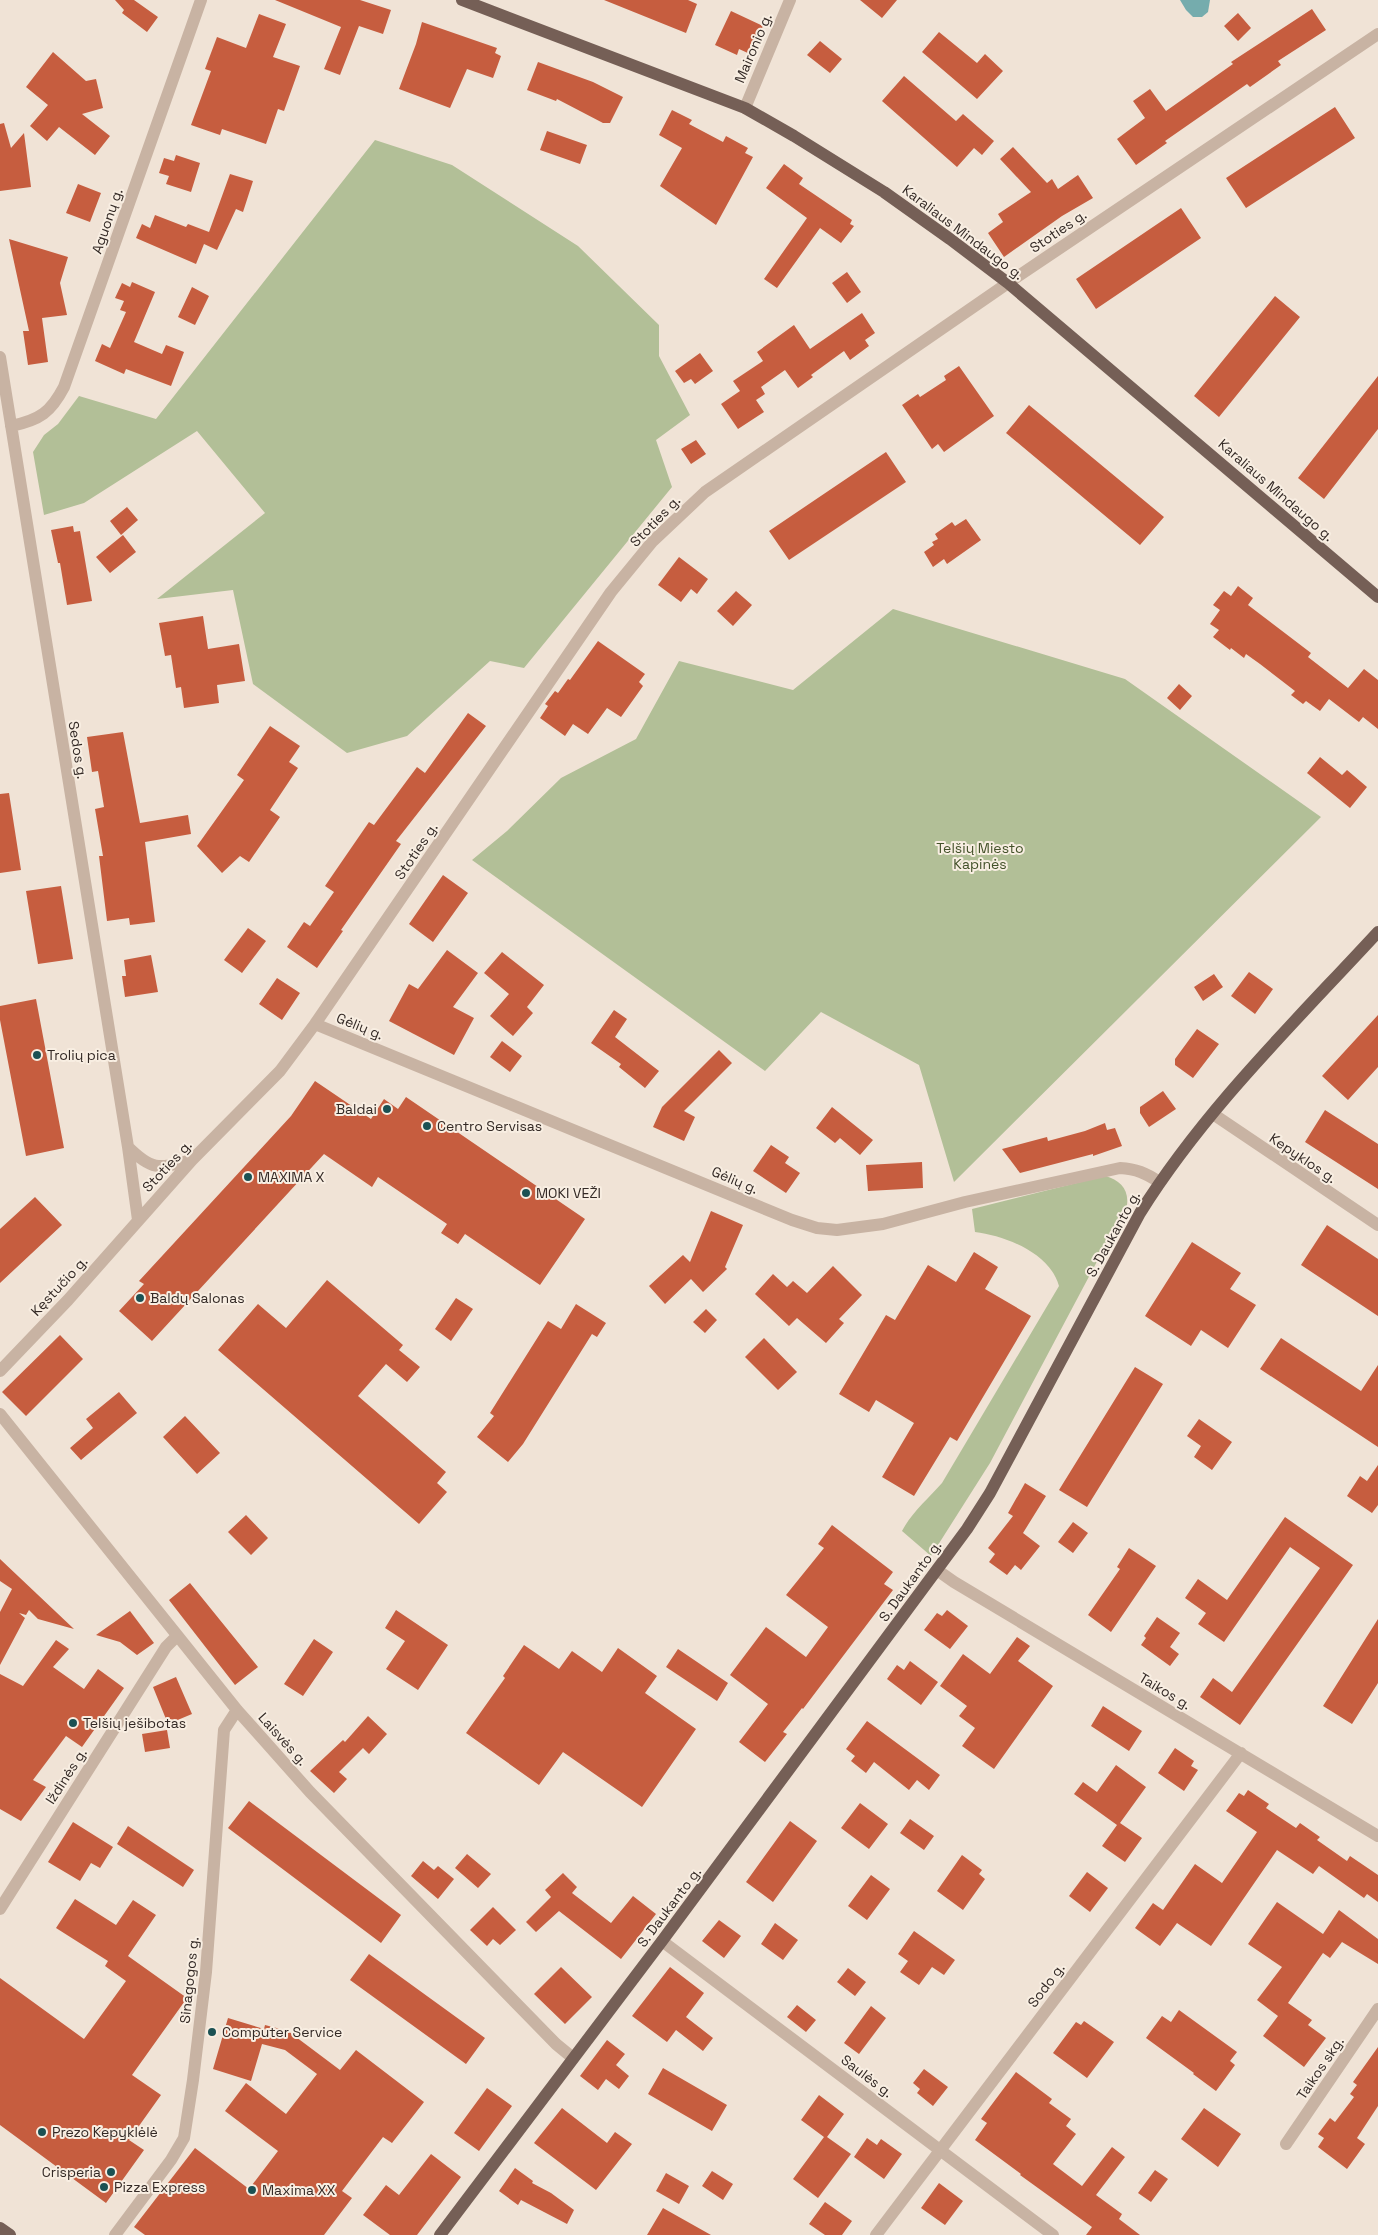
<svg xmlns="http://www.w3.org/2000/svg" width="1378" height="2235" viewBox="0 0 1378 2235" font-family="'Space Grotesk',sans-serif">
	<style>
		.green { fill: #b2bf97 }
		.water { fill: #75acad }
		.building { fill: #c65d3f }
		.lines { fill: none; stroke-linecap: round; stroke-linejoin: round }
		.minor { stroke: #c8b3a3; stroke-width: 12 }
		.major { stroke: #755f56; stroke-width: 12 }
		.poi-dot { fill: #1b5153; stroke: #f8eee2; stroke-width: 2 }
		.labels { text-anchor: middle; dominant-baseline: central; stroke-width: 4; stroke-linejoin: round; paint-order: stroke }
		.street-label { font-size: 14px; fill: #332925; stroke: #f8eee2 }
		.park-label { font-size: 14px; fill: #435129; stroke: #f8eee2 }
		.poi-label { font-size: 14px; fill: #332925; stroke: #f8eee2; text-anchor: start }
	</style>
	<rect width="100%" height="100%" fill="#f0e3d6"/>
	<!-- green -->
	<path class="green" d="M375,140l77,25 126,81 81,79v31l31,59 -34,25 16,47 -148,181 -34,-7 -83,75 -60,17 -94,-69 -20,-94 -76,9 108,-86 -68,-82 -113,72 -40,12 -11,-63 11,-17 14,-11 21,-28 77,23z
		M893,609l232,70 196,138 -367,365 -35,-117 -98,-53 -56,59 -293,-211 35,-29 54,-53 75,-39 43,-78 114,29z
		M1105,1176c15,4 24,13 22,29l-137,258 -59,93 -29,-25c10,-19 26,-32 40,-48l117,-197c-9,-33 -53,-50 -84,-54l-3,-23z"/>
	<!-- water -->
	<path class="water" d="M1180,0h30l-2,12 -6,5h-9l-7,-7z"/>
	<!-- building -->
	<path class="building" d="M115,0h19l24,17 -11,15 -25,-19 2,-3z
		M275,0h85l31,10 -8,24 -24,-8 -19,49 -16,-6 17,-42z
		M604,0h84l9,4 -11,29z
		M860,0h37l-15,18z
		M1312,9l14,21 -48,31 3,4 -31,22 -3,-3 -82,57 2,2 -31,22 -19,-26 28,-21 -12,-17 17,-12 16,22 67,-47 -2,-2z
		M731,11l32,15 -13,28 -11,-5 -2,6 -22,-10z
		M1238,13l13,15 -13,13 -14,-15z
		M259,14l27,10 -13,33 27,9 -16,45 -6,-2 -12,35 -44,-15 -2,6 -29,-10 20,-54 -6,-2 12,-32 29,11z
		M422,22l75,26 -2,5 6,3 -8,22 -26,-9 -17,39 -51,-19 17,-45z
		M939,32l38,31 8,-9 18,17 -26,28 -55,-47z
		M820,41l22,18 -12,14 -23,-18z
		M53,52l33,29 10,-2 7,29 -21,6 28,22 -15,19 -36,-28 -12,14 -17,-15 18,-21 -22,-18z
		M538,62l55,20 30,15 -13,26h-7l-46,-24 -1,2 -29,-11z
		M904,76l52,45 7,-7 31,27 -12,14 -8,-7 -17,19 -75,-66z
		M1335,107l20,31 -109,70 -20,-30z
		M672,110l20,10 -3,4 34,18 3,-6 22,12 -3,5 8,4 -37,68 -56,-39 22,-38 -23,-13z
		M4,123l7,25 13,-15 7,54 -31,4v-67z
		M547,131l40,14 -7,19 -40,-14z
		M1013,147l34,36 5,-4 6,10 20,-14 15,23 -31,18 -58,41 -16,-24 15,-11 -5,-8 33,-22 -31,-33z
		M176,155l24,8 -9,29 -25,-8 3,-8 -10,-3 5,-15 10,3z
		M784,164l19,14 -4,6 53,36 -2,4 4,2 -13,17 -21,-15 -43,60 -13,-9 43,-61 -41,-30z
		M230,174l23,7 -10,31 -7,-3 -19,41 -13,-6 -8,20 -60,-26 6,-14 8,4 5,-13 31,12 2,-3 21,8z
		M78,184l23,9 -11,29 -24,-9z
		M1181,208l20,30 -105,71 -20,-30z
		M9,239l59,18 -8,26 7,32 -25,3 6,44 -20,3 -5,-34h6z
		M847,272l14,20 -14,11 -15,-20z
		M132,282l23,10 -21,50 28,12 4,-9 18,7 -13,34 -45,-17 -2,5 -29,-13 7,-17 8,4 16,-36 -6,-2 4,-9 -9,-3 7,-15 8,4z
		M192,287l17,9 -14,29 -17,-8z
		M1275,296l25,21 -81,100 -25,-21z
		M862,313l13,20 -10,7 4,6 -19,14 -6,-9 -33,24 2,2 -15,11 -13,-18 -24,17 4,7 -9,6 8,12 -26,17 -17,-25 19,-13 -7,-10 30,-20 -6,-9 37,-27 16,24z
		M700,353l13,18 -18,13 -4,-5 -7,4 -9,-12z
		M959,366l35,50 -50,36 -6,-8 -6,5 -30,-44 16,-11 2,3 26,-17 -2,-4z
		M1378,376v53l-54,70 -26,-21z
		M1029,405l135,112 -24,28 -134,-112z
		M696,440l10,14 -15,10 -10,-15z
		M886,452l20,30 -117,78 -20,-29z
		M127,507l11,13 -17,15 -11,-14z
		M966,519l15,21 -34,24 -3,-5 -11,8 -9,-15 10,-7 -2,-3 6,-3 -3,-5 17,-12 3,4z
		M73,526l1,6 6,-1 12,70 -25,4 -7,-42h-2l-7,-33z
		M123,535l13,17 -26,21 -14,-16z
		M679,557l29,22 -11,15 -6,-5 -10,13 -23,-17z
		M1238,586l15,12 -5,7 63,48 -3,4 40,31 16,-19 14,11v49l-15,-12 -4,5 -30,-23 -9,12 -14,-10 -3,3 -12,-9 4,-4 -35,-27 -14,-10 -2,4 -13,-10 -1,2 -17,-13 6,-7 -9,-6 10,-14 -7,-5 11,-14 7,5z
		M736,591l16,14 -19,21 -16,-15z
		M203,616l5,33 31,-5 6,37 -28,4 2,18 -35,5 -3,-21 -5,1 -5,-33 -6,1 -6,-33z
		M598,641l47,33 -6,8 4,4 -22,31 -14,-9 -19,26 -15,-10 -8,12 -25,-18 8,-12 -3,-2 10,-13 3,2 10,-14 2,1z
		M1179,684l13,12 -12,14 -13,-12z
		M468,713l18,13 -90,115 5,3 -60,86 2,1 -26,37 -30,-21 17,-25 6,4 24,-34 -9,-6 44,-64 5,3 43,-58 8,6z
		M270,726l30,20 -11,16 9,6 -28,42 10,7 -31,45 -9,-6 -18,17 -25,-27 47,-66 -7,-5z
		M123,732l17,91 48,-8 3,19 -46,8 10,80 -25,3 -1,-7 -22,3 -8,-65h4l-8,-47 9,-2 -6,-36 -6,1 -5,-35z
		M1320,757l22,18 5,-5 20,17 -17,21 -43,-35z
		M9,793l12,77 -21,3v-79z
		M443,875l25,18 -35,49 -24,-18z
		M61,886l12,73 -35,5 -12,-73z
		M248,928l18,13 -24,32 -18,-13z
		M447,950l31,23 -25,34 21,11 -20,37 -65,-34 20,-37 9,5z
		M502,952l42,33 -17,22 6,6 -20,23 -23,-20 19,-22 -25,-21z
		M151,955l7,37 -33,5 -3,-21h4l-2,-16z
		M1249,972l24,17 -18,25 -24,-18z
		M1214,974l9,13 -20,14 -9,-14z
		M277,978l23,15 -18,27 -23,-16z
		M36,999l28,149 -38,8 -26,-136v-14z
		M614,1010l13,9 -12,18 44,34 -14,17 -26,-21 2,-3 -30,-21z
		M1378,1015v52l-30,33 -26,-24z
		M1197,1029l22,15 -26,34 -18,-13v-6z
		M502,1041l20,15 -12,16 -20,-15z
		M719,1050l13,13 -48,48 11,6 -11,24 -31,-14 9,-20z
		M315,1081l56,38 13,-20 14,10 8,-12 179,122 -45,66 -75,-51 -7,10 -17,-11 6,-9 -69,-47 -6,10 -48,-33 -172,187 -33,-30 25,-27 -5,-3 152,-165z
		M1163,1091l13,18 -27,18 -9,-14v-6z
		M832,1107l41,33 -13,15 -20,-17 -5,5 -19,-15z
		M1325,1110l53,34v45l-73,-47z
		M1105,1123l2,7 8,-2 7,18 -29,10v-2l-73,19 -18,-24 45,-12 1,4 37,-10z
		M771,1145l18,12 -4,6 15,10 -14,20 -33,-22z
		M922,1162l1,26 -55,3 -2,-26z
		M35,1197l27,28 -62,58v-54z
		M711,1211l32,14 -18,42 2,2 -24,23 -12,-13 -26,25 -16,-18 34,-31 7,7z
		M1327,1225l51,34v57l-77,-51z
		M1192,1242l49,31 -11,16 26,16 -28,43 -27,-18 -10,16 -46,-30z
		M974,1252l24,15 -13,22 46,27 -74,125 -7,-4 -36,59 -32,-19 32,-54 -38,-23 -7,12 -30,-18 47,-79 9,5 33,-55 28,17z
		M833,1266l29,29 -23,24 5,4 -18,20 -29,-25 -8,8 -34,-32 18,-20 14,13 6,-6 14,12z
		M327,1280l76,65 -4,5 21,17 -13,15 -21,-18 -28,32 88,76 -9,11 10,9 -28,32 -201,-174 40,-46 28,24z
		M456,1298l17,11 -22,32 -16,-12z
		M576,1304l30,19 -9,14 -5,-3 -69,110 -15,18 -31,-25 17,-21 -4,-3 58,-92 13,8z
		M706,1309l11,11 -12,13 -12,-11z
		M60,1335l23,24 -57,57 -24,-24z
		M764,1338l33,34 -19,18 -33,-33z
		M1281,1338l80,53 17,-26v82l-118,-78z
		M1135,1367l28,17 -76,123 -28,-17z
		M119,1392l18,21 -56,47 -11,-12 23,-20 -7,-9z
		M185,1416l35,37 -23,21 -34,-37z
		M1199,1419l33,23 -20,28 -18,-13 7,-11 -14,-10z
		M1378,1465v40l-6,8 -25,-17 13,-20 7,5z
		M1025,1483l21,13 -23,37 17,13 -19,24 -6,-5 -8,10 -18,-13 6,-8 -7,-6 25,-32 -5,-3z
		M246,1515l22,23 -17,17 -23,-23z
		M1285,1517l68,48 -113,160 -40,-28 13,-19 19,14 88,-124 -30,-21 -66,95 -26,-18 8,-11 -21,-15 13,-19 29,21z
		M1073,1522l15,11 -15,20 -15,-11z
		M832,1525l61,47 -9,12 9,6 -90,119 -1,-1 -19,24 4,2 -22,28 -26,-20 29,-38 -38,-29 36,-48 40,30 22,-30 -42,-32 38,-47 -6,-4z
		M1129,1548l27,18 -45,66 -23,-17 32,-46 -3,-2z
		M0,1559l74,70 -36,-10 -9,-9 -3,5 -7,-2 6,5 -25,47v-53l12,-23 -12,-8z
		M190,1583l68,84 -23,18 -66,-85z
		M396,1610l52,35 -30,45 -32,-21 19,-28 -20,-13z
		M947,1610l21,16 -18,23 -26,-19 13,-17 5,3z
		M130,1611l24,32 -17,12 -17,-13 -24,-7z
		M1157,1617l23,16 -10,14 9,7 -9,12 -29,-21 5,-7 -2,-2z
		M1378,1619v64l-26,41 -29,-18z
		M1017,1637l13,9 -12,15 35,25 -59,83 -32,-23 13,-18 -16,-12 8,-10 -27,-20 23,-32 27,20z
		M314,1639l19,13 -30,44 -19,-12z
		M56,1640l13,9 -16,18 31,22 14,-20 26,19 -42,59 -16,-11 -33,44 13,7 -25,34 -21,-12v-135l23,12z
		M524,1645l35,24 13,-18 30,21 16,-24 39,28 -12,17 51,36 -54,78 -79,-55 -24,33 -73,-52 39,-55 -2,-2z
		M678,1649l50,34 -11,18 -51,-34z
		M910,1661l28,21 -17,23 -34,-26 10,-14 7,5z
		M176,1677l16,37 -24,10 -15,-37z
		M1103,1706l39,25 -13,20 -38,-25z
		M368,1716l19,18 -18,20 -6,-6 -24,24 8,7 -13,14 -24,-22 33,-31 2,2z
		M867,1721l73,54 -11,15 -12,-10 -8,10 -35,-28 -8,11 -15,-12 4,-5 -9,-7z
		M167,1730l3,18 -25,4 -3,-18z
		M1175,1748l19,13 -3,5 7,4 -14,21 -26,-18z
		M1116,1765l30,22 -26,36 22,15 -17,24 -23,-16 15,-21 -43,-31 9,-12 14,10z
		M1248,1790l21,14 -3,4 30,20 4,-5 20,14 -3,3 30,21 3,-5 28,19v27l-11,-8 -3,4 -45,-32 -6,8 -36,-24 -66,96 -34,-23 -17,23 -25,-18 18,-25 10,7 32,-46 27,19 35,-51 -31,-21 13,-18 5,3z
		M249,1801l152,114 -20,28 -153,-115z
		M860,1803l28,21 -19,25 -28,-21z
		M910,1819l24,17 -10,14 -24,-17z
		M790,1821l27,20 -44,61 -27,-20z
		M73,1822l40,25 -13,21 -9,-5 -11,18 -32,-19z
		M128,1826l66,44 -11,17 -66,-43z
		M467,1854l24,20 -13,14 -23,-20z
		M962,1855l20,15 -3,4 6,5 -22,31 -26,-19z
		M423,1861l11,9 4,-4 16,13 -16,20 -27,-23z
		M1087,1872l21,16 -18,24 -21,-16z
		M563,1873l14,14 -5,6 39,30 22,-27 23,18 -35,45 -62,-48 -23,21 -10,-10 25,-25 -6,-7z
		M871,1875l19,14 -23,31 -19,-14z
		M75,1899l41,26 17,-25 23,15 -28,41 59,42 -55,77 29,20 -32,45 15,10 -38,53 -106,-78v-147l84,61 42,-58 -21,-15 3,-5 -52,-33z
		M1277,1902l46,32 16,-24 39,29v25l-36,-22 -12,16 -7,-5 -35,50 24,17 -4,5 18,13 -22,29 -41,-31 15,-20 -21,-16 25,-33 -34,-23z
		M493,1907l23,23 -16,15 -7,-6 -6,7 -17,-16z
		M719,1920l22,16 -17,22 -22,-17z
		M775,1923l23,17 -15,20 -22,-16z
		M914,1931l41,29 -11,15 -12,-8 -13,18 -19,-13 8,-11 -10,-7z
		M369,1954l116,84 -19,26 -116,-84z
		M561,1967l31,30 -27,27 -31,-30z
		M670,1967l34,26 -18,24 27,21 -10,13 -27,-21 -9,12 -35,-26z
		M848,1968l18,14 -11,14 -18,-14z
		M797,2005l19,15 -10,12 -19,-15z
		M871,2006l15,12 -27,36 -15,-11z
		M1179,2010l58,42 -7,9 5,4 -19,26 -23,-17 1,-1 -48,-35 16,-22 9,6z
		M228,2018l36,11 1,-4 23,6 52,39 16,-20 68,52 -32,41 -9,-6 -41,54 10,7 -28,37h-179l-11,-8 61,-79 54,41 29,-38 -53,-40 21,-28 40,31 31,-40 -32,-24 -23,-6 -11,37 -38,-12z
		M1084,2021l30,21 -27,36 -34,-25 23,-31 5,3z
		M607,2040l18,14 -9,11 13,11 -10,13 -13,-10 -8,11 -18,-14z
		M1378,2047v59l-21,32 8,6 -18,25 -29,-22 6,-9 -6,-4 12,-16 5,4 19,-25 -4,-3 7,-9 -4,-3z
		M663,2068l64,37 -15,26 -64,-37z
		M924,2069l24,18 -15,19 -16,-13 3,-4 -7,-6z
		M1016,2072l36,27 -3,4 22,16 -5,7 10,8 -23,30 29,22 30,-39 13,10 -29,38 26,19 -3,5 21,16h-54l6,-8 -72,-52 1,-1 -46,-34 12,-17 -6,-4z
		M487,2088l25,18 -33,45 -25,-18z
		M819,2095l25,19 -17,23 24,17 -33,44 -25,-19 31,-42 -23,-17z
		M562,2108l45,35 8,-11 17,12 -36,46 -62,-47z
		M1204,2108l37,26 -23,33 -37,-28z
		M867,2138l10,7 4,-6 21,15 -18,25 -30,-22z
		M431,2154l30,23 -44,58h-27l-27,-20 23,-30 13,10z
		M515,2168l18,13 -1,2 19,10 23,17 -7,14 -46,-24 -3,5 -19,-14z
		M1155,2170l13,9 -17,23 -13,-9z
		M712,2171l21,13 -10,16 -21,-14z
		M666,2173l23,13 -10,18 -23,-13z
		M939,2183l24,18 -18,24 -24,-17z
		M825,2202l27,19 -10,14h-17l-16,-11z
		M663,2208l48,27h-64z"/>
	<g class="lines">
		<!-- minor -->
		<path class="minor" d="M745,108l45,-108
			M0,357l128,790 10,73
			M11,426c29,-6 40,-14 53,-39l137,-387
			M315,1024l477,196 25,8 20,2 46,-6 82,-22 155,-34c16,1 26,5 39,14
			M1213,1114l165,111
			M128,1147c25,25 32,21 64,13
			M0,1371l68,-71 124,-140 88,-89 35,-47 296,-432 41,-50 53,-50 303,-209 370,-249
			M0,1414l237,296 73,82 246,252 17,14
			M937,1570l17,12 424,254
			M0,1909l166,-262 11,-11
			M662,1941l391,294
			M1286,2144l92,-135
			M115,2235l56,-75 13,-22 9,-58 13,-108 18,-242 13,-20
			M876,2235l365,-482"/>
		<!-- major -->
		<path class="major" d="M462,0l283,108 49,28 90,56 66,47 58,44 370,314
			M0,2228l10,7
			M440,2235l222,-294 305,-412 23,-36 150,-280c65,-104 155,-191 238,-281"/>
	</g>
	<!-- markers -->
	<g class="poi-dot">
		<circle cx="37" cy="1055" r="5"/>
		<circle cx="387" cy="1109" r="5"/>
		<circle cx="427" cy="1126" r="5"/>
		<circle cx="248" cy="1177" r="5"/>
		<circle cx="526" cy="1193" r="5"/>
		<circle cx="140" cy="1298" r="5"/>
		<circle cx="73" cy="1723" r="5"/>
		<circle cx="212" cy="2032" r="5"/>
		<circle cx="42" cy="2132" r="5"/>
		<circle cx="111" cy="2172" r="5"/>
		<circle cx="104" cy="2187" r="5"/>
		<circle cx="252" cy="2190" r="5"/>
	</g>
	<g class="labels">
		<!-- street labels -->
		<g class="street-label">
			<text transform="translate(753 48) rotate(-67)">Maironio g.</text>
			<text transform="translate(107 221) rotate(-71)">Aguonų g.</text>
			<text transform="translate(1058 231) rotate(-34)">Stoties g.</text>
			<text transform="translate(963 232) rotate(37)">Karaliaus Mindaugo g.</text>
			<text transform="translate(1276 490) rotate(41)">Karaliaus Mindaugo g.</text>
			<text transform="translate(655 521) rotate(-46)">Stoties g.</text>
			<text transform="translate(78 750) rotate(81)">Sedos g.</text>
			<text transform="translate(416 851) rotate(-56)">Stoties g.</text>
			<text transform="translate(360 1026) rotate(22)">Gėlių g.</text>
			<text transform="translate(1303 1158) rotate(34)">Kepyklos g.</text>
			<text transform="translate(167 1166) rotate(-47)">Stoties g.</text>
			<text transform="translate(735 1180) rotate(23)">Gėlių g.</text>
			<text transform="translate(1113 1234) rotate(-61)">S. Daukanto g.</text>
			<text transform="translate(59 1286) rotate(-47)">Kęstučio g.</text>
			<text transform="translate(910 1581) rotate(-54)">S. Daukanto g.</text>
			<text transform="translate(1165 1691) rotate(31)">Taikos g.</text>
			<text transform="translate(283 1739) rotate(48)">Laisvės g.</text>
			<text transform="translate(66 1776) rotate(-57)">Iždinės g.</text>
			<text transform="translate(669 1907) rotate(-53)">S. Daukanto g.</text>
			<text transform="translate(189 1980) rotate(-84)">Sinagogos g.</text>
			<text transform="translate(1046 1985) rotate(-53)">Sodo g.</text>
			<text transform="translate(1320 2068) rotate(-56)">Taikos skg.</text>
			<text transform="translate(867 2076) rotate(37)">Saulės g.</text>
		</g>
		<!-- park labels -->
		<g class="park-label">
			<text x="980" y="848">Telšių Miesto<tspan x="980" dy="16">Kapinės</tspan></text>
		</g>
		<!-- poi labels -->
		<g class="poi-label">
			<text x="47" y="1055">Trolių pica</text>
			<text x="377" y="1109" text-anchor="end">Baldai</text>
			<text x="437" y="1126">Centro Servisas</text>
			<text x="258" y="1177">MAXIMA X</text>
			<text x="536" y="1193">MOKI VEŽI</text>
			<text x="150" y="1298">Baldų Salonas</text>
			<text x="83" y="1723">Telšių ješibotas</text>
			<text x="222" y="2032">Computer Service</text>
			<text x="52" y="2132">Prezo Kepyklėlė</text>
			<text x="101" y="2172" text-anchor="end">Crisperia</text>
			<text x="114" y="2187">Pizza Express</text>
			<text x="262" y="2190">Maxima XX</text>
		</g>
	</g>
</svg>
